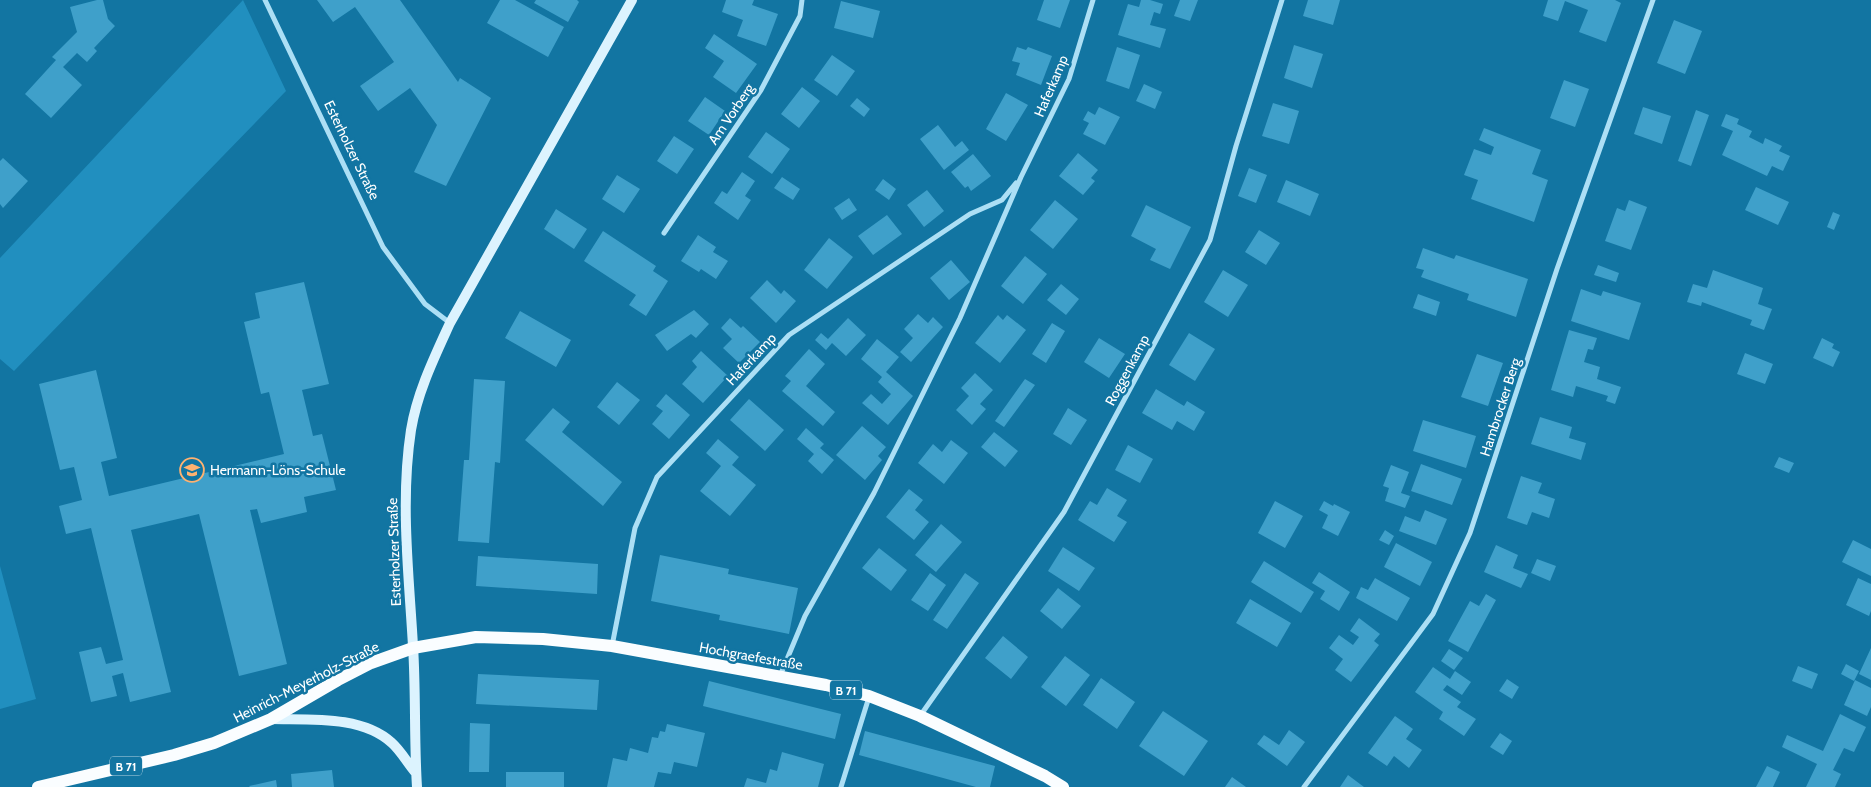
<svg xmlns="http://www.w3.org/2000/svg" width="1871" height="787" viewBox="0 0 1871 787" font-family="Cabin,sans-serif">
	<style>
		.green { fill: #218fbf }
		.building { fill: #3fa0ca }
		.lines { fill: none; stroke-linecap: round; stroke-linejoin: round }
		.street { stroke: #acdff5; stroke-width: 5 }
		.secondary { stroke: #dcf3fe; stroke-width: 10 }
		.primary { stroke: #fafdff; stroke-width: 12 }
		.labels { text-anchor: middle; dominant-baseline: central; stroke-width: 5; stroke-linejoin: round; paint-order: stroke }
		.shield { fill: #1275a2; stroke: #b8d6e3; stroke-width: 1 }
		.shield-label { font-size: 12px; font-weight: bold; fill: #fff }
		.street-label { font-size: 14px; fill: #fff; stroke: #1275a2 }
		.poi-label { font-size: 14px; fill: #fff; stroke: #1275a2; text-anchor: start }
	</style>
	<rect width="100%" height="100%" fill="#1275a2"/>
	<!-- green -->
	<path class="green" d="M243,0l43,91 -272,280 -14,-12v-101z
		M0,566l36,133 -36,10z"/>
	<!-- building -->
	<path class="building" d="M97,0h6l5,19 7,7 -21,22 3,3 -10,11 -10,-9 -14,14 19,18 -31,33 -26,-24 31,-34 -4,-3 25,-25 -7,-25z
		M317,0h83l58,82 2,-4 31,20 -45,88 -32,-14 23,-47 -27,-37 -32,23 -18,-25 34,-24 -39,-55 -22,15z
		M500,0h15l49,27 -16,30 -61,-34z
		M536,0h41l2,2 -11,20 -34,-19z
		M726,0h28l-2,5 26,9 -12,32 -29,-10 6,-16 -21,-8z
		M1044,0h26l-10,28 -23,-8z
		M1141,0h9l13,4 -3,10 -6,-2 -4,13 16,4 -6,19 -42,-13 10,-31 11,3z
		M1180,0h18l-8,21 -16,-5z
		M1308,0h32l-7,25 -30,-9z
		M1548,0h67l6,3 -15,39 -27,-10 9,-22 -23,-9 -7,20 -15,-5z
		M841,1l39,10 -7,27 -39,-10z
		M1674,20l28,11 -17,43 -28,-11z
		M714,34l43,30 -21,29 -23,-16 11,-16 -19,-13z
		M1294,45l29,9 -11,34 -28,-10z
		M1017,47l9,3 2,-3 24,9 -11,29 -25,-10 4,-12 -8,-2z
		M1117,47l23,8 -11,34 -23,-8z
		M832,55l23,16 -18,25 -23,-16z
		M1564,80l25,9 -14,38 -25,-9z
		M1144,84l18,8 -7,17 -19,-8z
		M802,87l18,14 -21,27 -18,-14z
		M1006,93l22,12 -22,36 -20,-12z
		M705,97l20,14 -16,24 -21,-14z
		M857,98l13,11 -6,8 -14,-11z
		M1273,103l26,8 -10,33 -27,-8z
		M1099,107l21,10 -15,28 -22,-11 6,-11 -6,-3 5,-9 7,4z
		M1643,107l28,9 -9,28 -28,-10z
		M1696,110l13,5 -18,51 -13,-5z
		M1726,114l13,5 -2,5 15,7 -3,6 14,7 2,-6 17,8 -3,5 11,5 -7,15 -11,-5 -5,10 -45,-21 11,-24 -12,-5z
		M938,125l17,22 7,-6 7,9 -25,20 -24,-31z
		M1484,128l57,22 -9,24 16,6 -14,42 -63,-23 7,-19 -14,-5 10,-26 17,6 3,-8 -15,-7z
		M766,132l24,17 -18,25 -24,-17z
		M674,136l20,13 -17,25 -20,-13z
		M1078,153l20,17 -7,8 4,3 -12,14 -24,-19z
		M973,154l18,22 -20,15 -3,-5 -3,2 -14,-16z
		M3,158l25,23 -25,27 -3,-4v-43z
		M1249,168l18,7 -11,28 -18,-7z
		M742,172l13,9 -10,15 6,4 -13,20 -24,-17 8,-12 5,3z
		M617,175l23,14 -16,24 -22,-14z
		M782,177l18,12 -7,11 -19,-12z
		M883,179l13,10 -7,11 -14,-10z
		M1286,180l33,14 -9,22 -33,-14z
		M1756,187l33,15 -11,23 -33,-15z
		M927,190l17,21 -20,16 -17,-22z
		M849,198l8,12 -15,10 -8,-12z
		M1055,200l23,19 -25,30 -23,-19z
		M1629,200l18,7 -16,43 -26,-9 12,-33 8,3z
		M1146,205l45,22 -21,42 -20,-9 6,-11 -25,-13z
		M556,209l31,20 -13,20 -30,-20z
		M1833,212l7,3 -6,15 -7,-3z
		M887,215l15,19 -29,21 -15,-19z
		M1259,230l21,13 -14,22 -21,-13z
		M603,231l53,35 -3,5 15,10 -22,35 -17,-11 7,-10 -52,-34z
		M698,235l18,12 -3,5 15,9 -12,18 -15,-10 -2,3 -18,-11z
		M829,238l24,19 -26,32 -23,-19z
		M1423,248l31,11 2,-4 72,24 -12,38 -49,-17 2,-6 -48,-17 3,-7 -8,-2z
		M1025,256l22,18 -24,30 -22,-18z
		M951,260l19,22 -21,18 -19,-22z
		M1598,265l21,8 -3,9 -22,-7z
		M1223,270l25,15 -20,32 -24,-15z
		M1713,270l50,18 -5,16 14,5 -8,21 -14,-5 2,-5 -50,-18 -1,4 -14,-4 6,-18 14,4z
		M767,280l14,14 3,-4 12,11 -20,22 -26,-25z
		M304,282l25,102 -27,6 11,46 9,-2 14,56 -32,7 3,15 -46,11 -4,-14 -7,1 37,154 -48,12 -40,-162 -68,16 40,162 -41,10 -7,-29 -11,3 5,20 -26,6 -12,-50 22,-5 5,17 17,-4 -32,-132 -25,6 -7,-28 23,-6 -8,-33 -14,3 -21,-86 57,-14 21,88 -16,4 8,34 175,-42 -15,-62 -8,2 -17,-72 16,-4 -5,-25z
		M1061,284l18,15 -13,16 -19,-15z
		M1581,289l20,7 2,-5 38,12 -12,37 -58,-19z
		M1418,294l22,8 -4,14 -23,-8z
		M694,310l15,14 -13,14 -5,-4 -24,17 -12,-16z
		M520,311l51,29 -15,27 -51,-29z
		M918,314l10,9 5,-6 10,10 -32,35 -11,-10 13,-14 -9,-9z
		M998,315l5,5 4,-5 19,15 -26,33 -25,-20z
		M730,318l11,10 2,-2 17,16 -21,21 -16,-15 9,-9 -11,-11z
		M848,318l18,17 -20,21 -14,-13 -6,7 -11,-10 6,-7 7,6z
		M1052,323l13,8 -19,32 -14,-9z
		M1569,330l28,8 -4,12 -5,-1 -4,13 16,5 -3,12 24,8 -6,17 -9,-3 2,-5 -32,-10 -3,11 -22,-7z
		M1189,333l26,16 -20,32 -26,-16z
		M1099,338l26,16 -16,24 -25,-16z
		M1822,338l12,6 -2,4 8,4 -7,15 -20,-9z
		M877,339l22,18 -13,15 27,24 -25,29 -26,-22 9,-9 11,10 9,-10 -13,-12 4,-5 -21,-18z
		M809,349l16,15 -19,22 29,26 -12,14 -41,-35 9,-10 -6,-5z
		M701,351l27,25 -25,27 -21,-19 15,-17 -5,-6z
		M1745,353l28,11 -8,20 -28,-10z
		M1477,354l26,9 -15,43 -27,-9z
		M975,373l18,17 -13,14 6,5 -14,16 -16,-15 13,-14 -8,-8z
		M474,379l31,2 -5,82 -5,-1 -6,81 -31,-2 6,-81h5z
		M1025,379l10,6 -31,42 -9,-6z
		M617,382l23,18 -21,25 -22,-18z
		M1156,389l28,17 3,-5 18,11 -11,19 -17,-10 -5,9 -30,-17z
		M666,394l24,21 -21,24 -17,-15 11,-13 -7,-5z
		M749,399l35,31 -19,21 -35,-31z
		M553,408l17,14 -8,10 60,50 -19,24 -78,-66z
		M1068,408l19,12 -16,25 -18,-11z
		M1540,417l32,10 -3,11 17,5 -5,17 -50,-16z
		M1423,420l53,16 -10,32 -53,-17z
		M862,426l24,21 -8,9 4,4 -17,20 -29,-25z
		M806,428l18,16 -4,4 14,12 -12,14 -14,-13 6,-7 -17,-15z
		M994,432l24,19 -13,16 -24,-20z
		M718,439l21,18 -7,8 24,20 -26,31 -30,-25 21,-25 -15,-13z
		M951,440l17,13 -24,31 -26,-21 15,-19 9,8z
		M1128,445l25,14 -13,24 -25,-13z
		M1779,457l15,6 -5,10 -15,-6z
		M1421,464l41,15 -10,26 -41,-14z
		M1391,465l18,7 -8,21 9,3 -5,12 -20,-7 4,-13 -6,-2z
		M1521,476l21,7 -4,10 17,6 -6,19 -17,-6 -5,13 -20,-7z
		M1107,488l20,12 -10,16 10,6 -13,20 -36,-22 12,-19 7,4z
		M909,489l14,11 -8,10 14,12 -15,18 -28,-23z
		M1275,501l28,15 -18,32 -27,-15z
		M1324,501l9,5 1,-2 16,8 -12,24 -16,-8 6,-13 -9,-5z
		M1425,510l22,9 -11,26 -37,-14 6,-15 15,6z
		M941,524l21,18 -26,30 -21,-17z
		M1385,530l9,6 -5,9 -10,-5z
		M1853,540l18,9v27l-29,-14z
		M1396,543l36,19 -12,24 -36,-19z
		M1496,545l22,10 -5,13 15,6 -7,14 -37,-16z
		M1063,547l32,21 -16,23 -31,-20z
		M879,548l28,22 -16,21 -29,-23z
		M660,555l69,14 -1,5 70,14 -9,46 -70,-14 1,-5 -69,-14z
		M478,556l120,8 -1,30 -121,-8z
		M1537,559l19,7 -6,15 -19,-8z
		M1264,561l50,31 -13,21 -50,-31z
		M1319,572l31,20 -11,19 -19,-12 5,-8 -13,-8z
		M930,573l16,12 -18,26 -17,-11z
		M965,573l14,10 -32,46 -14,-9z
		M1375,578l35,20 -13,23 -41,-23 5,-11 7,3z
		M1858,578l13,6v27l-2,5 -23,-11z
		M1058,588l23,18 -19,23 -22,-18z
		M1486,594l10,6 -28,52 -20,-11 22,-40 9,5z
		M1250,599l41,24 -14,24 -41,-24z
		M1359,618l21,16 -6,7 5,4 -28,37 -16,-12 8,-11 -14,-11 10,-13 14,10 6,-8 -9,-6z
		M1003,636l25,21 -17,22 -26,-21z
		M1871,648v32l-12,-6z
		M1449,649l14,9 -9,12 -13,-9z
		M1065,656l25,19 -24,31 -25,-19z
		M1846,664l13,7 -5,10 -13,-7z
		M1798,666l20,8 -6,15 -20,-8z
		M1433,667l17,12 5,-8 16,11 -9,13 -15,-10 -4,5 18,12 -4,5 19,12 -12,17 -25,-17 4,-7 -28,-20z
		M478,674l121,6 -2,30 -121,-6z
		M1101,678l34,24 -18,27 -34,-24z
		M1507,679l12,8 -7,12 -13,-8z
		M1855,680l16,8v19l-4,9 -23,-11z
		M709,681l132,33 -6,25 -132,-33z
		M1163,711l45,30 -24,35 -45,-30z
		M1840,714l26,13 -12,25 -10,-4 -11,22 8,4 -6,13h-29l11,-23 -35,-17 5,-12 36,16z
		M1395,716l18,13 -7,10 16,11 -13,18 -15,-12 -7,10 -19,-13z
		M470,723l20,1 -1,48h-20z
		M667,724l38,9 -8,34 -23,-5 -3,12 -13,-2 -4,15h-47l6,-29 14,3 3,-13 18,5 4,-16 6,1 2,-7 5,1z
		M1289,730l16,12 -18,24 -30,-22 7,-9 15,10z
		M865,731l130,35 -5,21h-14l-117,-32z
		M1500,733l12,8 -9,14 -13,-8z
		M782,752l42,12 -6,23h-74l3,-9 19,5 4,-14 7,2z
		M1767,766l13,6 -7,15h-17z
		M332,770l2,17h-42l-1,-13z
		M506,772h58v15h-58z
		M1348,775l16,12h-24z
		M1232,777l14,10h-21z
		M276,780l1,7h-27l-1,-1z"/>
	<g class="lines">
		<!-- street -->
		<path class="street" d="M265,0l118,247 42,57 25,19
			M664,233l97,-143 39,-74 2,-16
			M612,646l23,-118 22,-51 132,-142 181,-121 32,-14 14,-17
			M780,676l25,-60 69,-123 86,-175 61,-141 48,-98 24,-79
			M920,716l144,-204 146,-272 26,-94 46,-146
			M841,787l28,-90
			M1304,787l129,-173 37,-81 87,-264 96,-269"/>
		<!-- secondary -->
		<path class="secondary" d="M271,719c38,1 91,-4 121,24 9,8 16,21 24,30
			M417,787c-3,-47 -1,-94 -4,-141 -4,-71 -13,-144 -2,-216 6,-37 23,-72 39,-107l182,-323"/>
		<!-- primary -->
		<path class="primary" d="M38,787l136,-32 40,-12 57,-24 67,-39 33,-17 42,-15 63,-11 67,2 69,7 214,39 43,11 51,20 125,60 18,11"/>
	</g>
	<!-- icons -->
	<defs>
		<g id="school-ring" transform="scale(1.25)"><circle r="9.5" fill="#1275a2" stroke="#ffb270" stroke-width="1.5"/><path d="M0-5L7-2L0 1L-7-2ZM-4 1L0 2.5L4 1V4Q0 6-4 4Z" fill="#ffb270"/></g>
	</defs>
	<g fill-rule="evenodd">
		<use href="#school-ring" x="192" y="470"/>
	</g>
	<g class="labels">
		<!-- shield labels -->
		<g class="shield">
			<rect x="830" y="680.5" width="32" height="19" rx="4"/>
			<rect x="110" y="756.5" width="32" height="19" rx="4"/>
		</g>
		<g class="shield-label">
			<text x="846" y="690">B 71</text>
			<text x="126" y="766">B 71</text>
		</g>
		<!-- street labels -->
		<g class="street-label">
			<text transform="translate(1051 86) rotate(-67)">Haferkamp</text>
			<text transform="translate(731 114) rotate(-56)">Am Vorberg</text>
			<text transform="translate(352 150) rotate(64)">Esterholzer Straße</text>
			<text transform="translate(751 359) rotate(-47)">Haferkamp</text>
			<text transform="translate(1127 370) rotate(-62)">Roggenkamp</text>
			<text transform="translate(1500 407) rotate(-72)">Hambrocker Berg</text>
			<text transform="translate(394 552) rotate(-92)">Esterholzer Straße</text>
			<text transform="translate(751 656) rotate(10)">Hochgraefestraße</text>
			<text transform="translate(306 682) rotate(-27)">Heinrich-Meyerholz-Straße</text>
		</g>
		<!-- poi labels -->
		<g class="poi-label">
			<text x="210" y="470">Hermann-Löns-Schule</text>
		</g>
	</g>
</svg>
